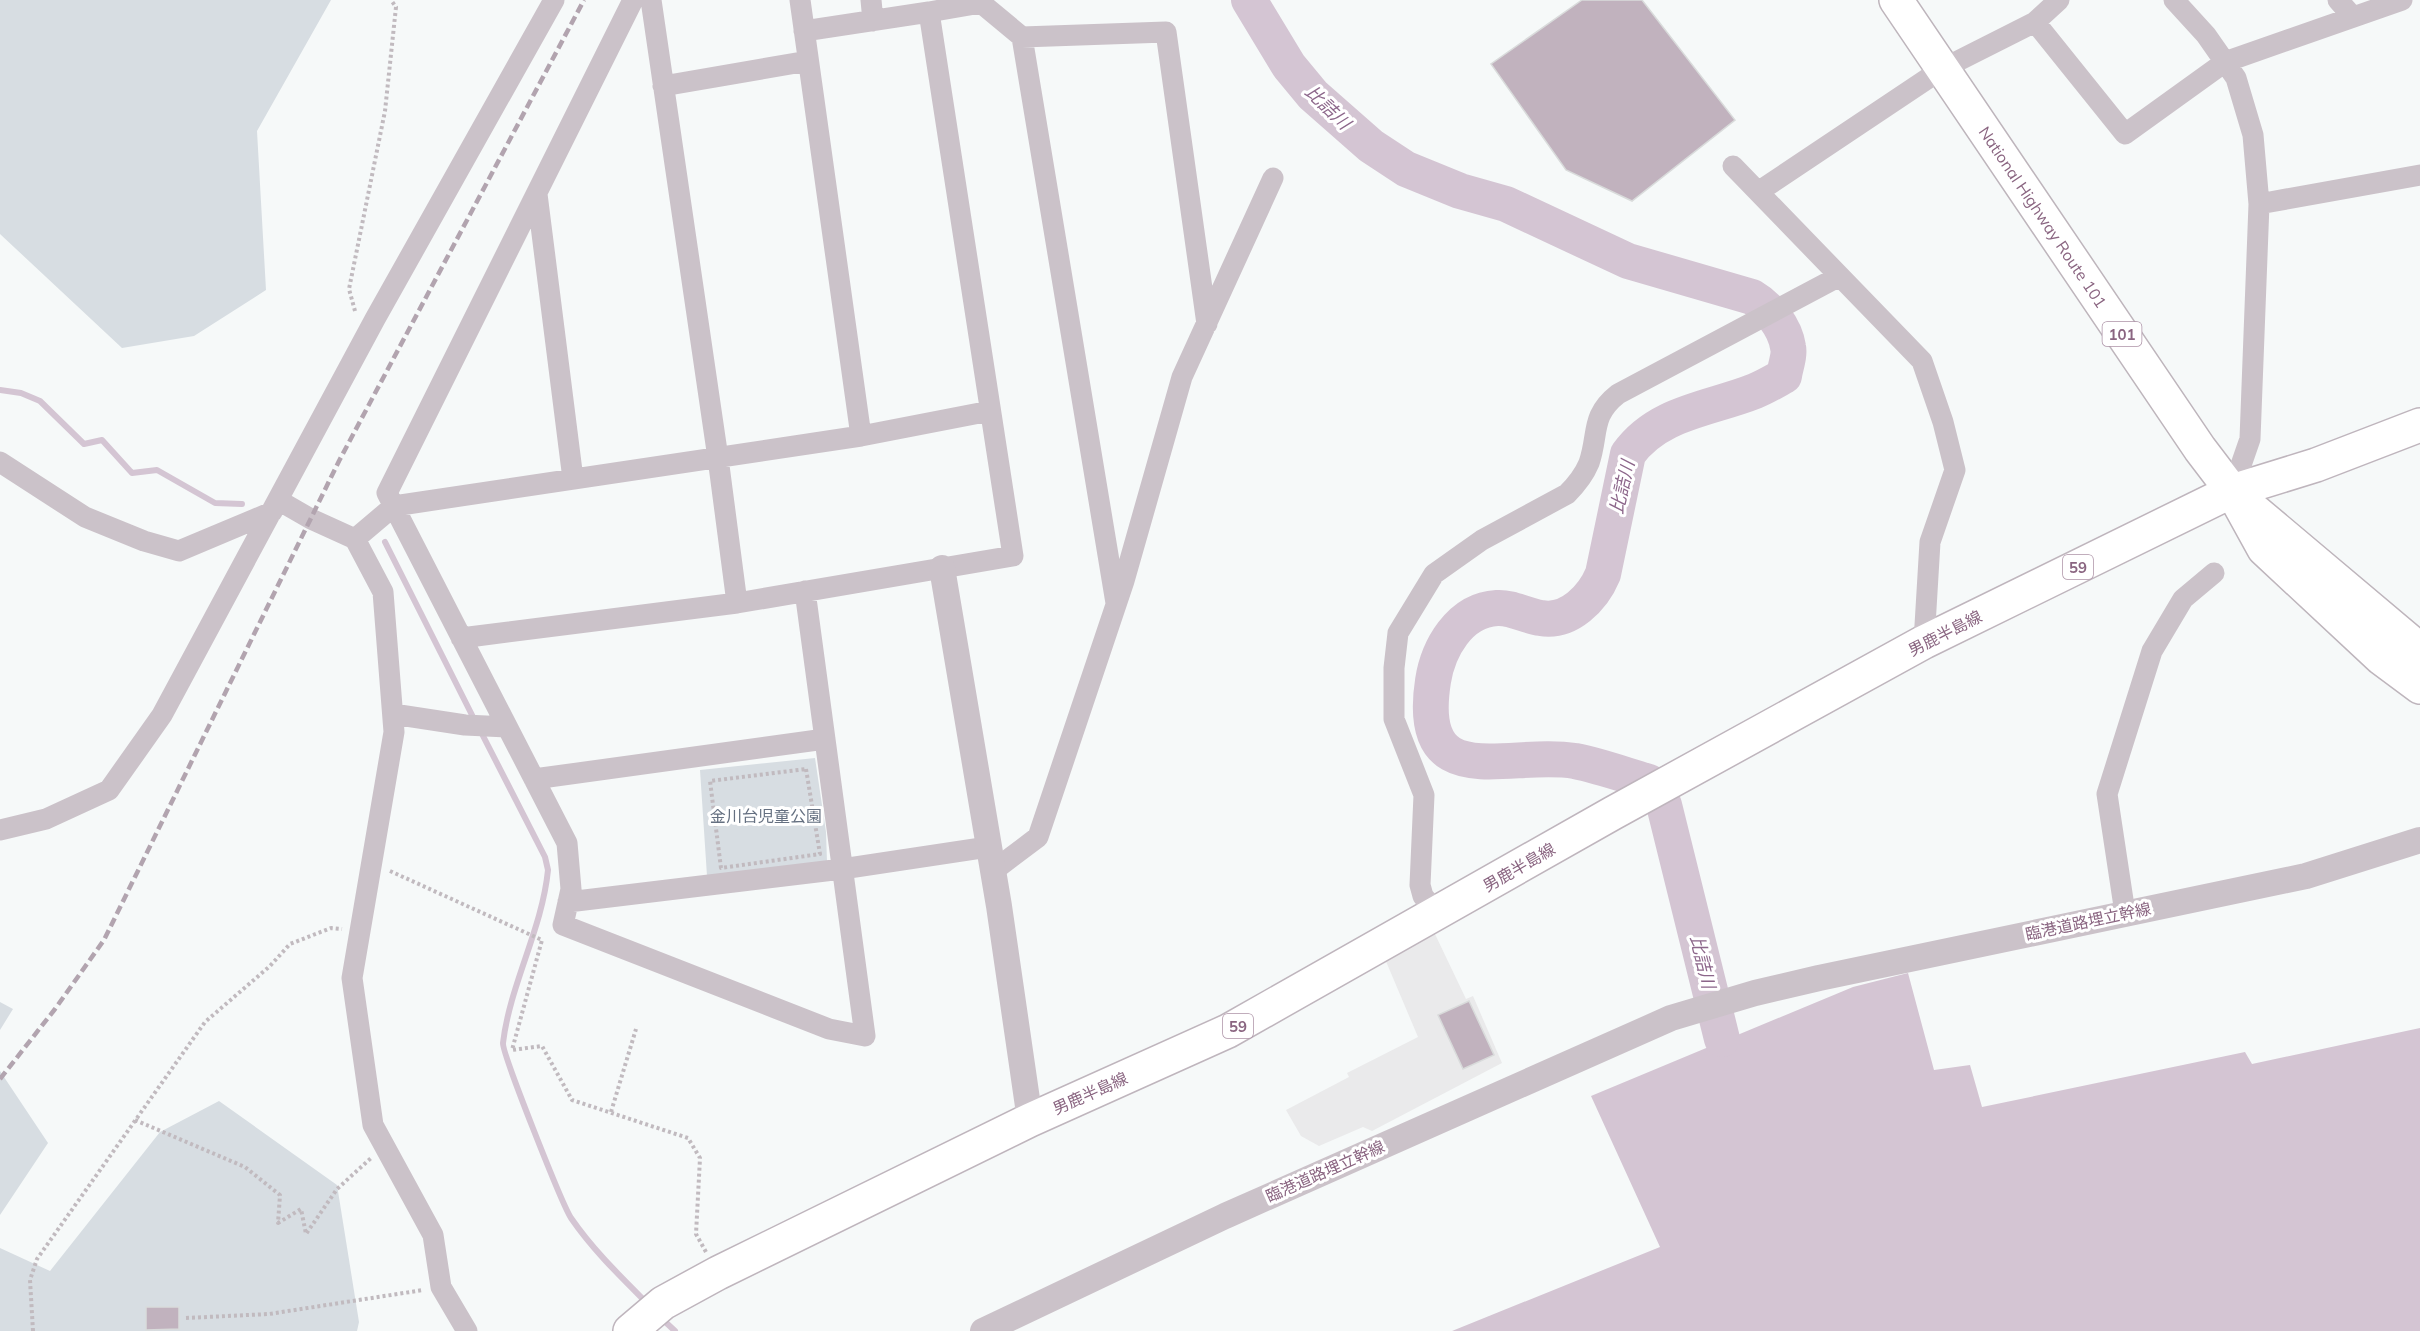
<svg xmlns="http://www.w3.org/2000/svg" width="2420" height="1331" viewBox="0 0 2420 1331" font-family="Mulish,'Noto Sans JP',sans-serif">
	<style>
		.built { fill: #eaeaeb }
		.green { fill: #d7dde2 }
		.water { fill: #d4c5d3 }
		.lines { fill: none; stroke-linecap: round; stroke-linejoin: round }
		.stream { stroke: #d4c5d3; stroke-width: 6 }
		.river { stroke: #d4c5d3; stroke-width: 36 }
		.building { fill: #c1b2be; stroke: #d9dbdb; stroke-width: 1.5 }
		.primary-casing { stroke: #bfb5bd; stroke-width: 36 }
		.trunk-casing { stroke: #beb5bc; stroke-width: 36 }
		.path { stroke: #c1babf; stroke-width: 4; stroke-dasharray: 3 3; stroke-linecap: butt }
		.minor { stroke: #cbc2c9; stroke-width: 21 }
		.tertiary { stroke: #cbc2c9; stroke-width: 26 }
		.primary { stroke: #fff; stroke-width: 33 }
		.trunk { stroke: #fff; stroke-width: 33 }
		.rail { stroke: #b2a4af; stroke-width: 4.5; stroke-dasharray: 9 4.5; stroke-linecap: butt }
		.labels { text-anchor: middle; dominant-baseline: central; stroke-width: 6; stroke-linejoin: round; paint-order: stroke }
		.shield { fill: #fff; stroke: #ad93a7; stroke-width: 1.5 }
		.shield-label { font-size: 15px; font-weight: bold; fill: #8a6581 }
		.street-label { font-size: 16px; fill: #8a6581; stroke: #fff }
		.park-label { font-size: 16px; fill: #657081; stroke: #fff }
		.water-label { font-size: 18px; font-style: italic; fill: #8c668a; stroke: #fff }
	</style>
	<rect width="100%" height="100%" fill="#f6f9f9"/>
	<!-- built -->
	<path class="built" d="M1434,932l32,67 7,-3 29,67 -130,68 -9,-4 -44,19 -18,-10 -15,-26 63,-33 -2,-4 71,-36 -33,-78z"/>
	<!-- green -->
	<path class="green" d="M0,0h331l-74,131 9,159 -72,46 -72,12 -122,-114z
		M815,758l11,74 1,30 -120,14 -7,-106z
		M0,1002l13,7 -13,21z
		M0,1071l48,72 -48,72z
		M219,1101l118,84 22,137 -2,9h-357v-83l50,23 110,-139z"/>
	<!-- water -->
	<path class="water" d="M1908,973l26,97 36,-5 12,42 263,-55 7,12 168,-36v303h-968l208,-84 -69,-151 262,-109z"/>
	<g class="lines">
		<!-- stream -->
		<path class="stream" d="M0,390l21,3 19,8 44,43 18,-4 30,33 25,-3 58,33 27,1
			M385,542l90,179
			M480,730l65,127 3,13c-6,60 -38,114 -45,173 -1,10 59,161 68,175 22,32 49,58 76,85
			M660,1317l15,14"/>
		<!-- river -->
		<path class="river" d="M1249,0l40,66 24,29 58,51 35,23 54,22 46,13 122,57 124,36c17,10 33,30 36,50 2,8 -3,21 -4,29 -9,5 -19,11 -29,15 -45,18 -97,21 -127,63l-25,120c-10,24 -34,49 -62,44 -15,-2 -29,-11 -44,-10 -38,2 -59,41 -64,73 -18,116 74,69 142,80 25,5 50,14 74,21l15,23 58,234"/>
	</g>
	<!-- building -->
	<path class="building" d="M1582,0h60l93,120 -103,81 -66,-31 -75,-106z
		M1469,1001l25,54 -31,14 -25,-54z
		M146,1307h33v22l-33,1z"/>
	<g class="lines">
		<!-- primary casing -->
		<g class="primary-casing">
			<path id="primary" d="M630,1331l33,-28 55,-30 312,-153 198,-89 385,-218 311,-171 308,-151 84,-26 104,-40"/>
		</g>
		<!-- trunk casing -->
		<g class="trunk-casing">
			<path id="trunk" d="M1896,0l304,449 32,42 32,58 117,109 39,29
				M2249,506l171,144"/>
		</g>
		<!-- path -->
		<path class="path" d="M355,311l-6,-22 36,-178 11,-104 -5,-7
			M806,769l14,85 -99,14 -11,-87z
			M390,871l152,69 -30,110 30,-4 30,54 116,38 12,20 -4,76 10,18
			M611,1112l25,-83
			M135,1120l110,47 35,28 -2,28 23,-14 5,25 31,-45 34,-31
			M186,1318l83,-4 154,-24
			M33,1331l-3,-51 7,-21 168,-237 65,-56 20,-22 41,-16 11,1"/>
		<!-- minor -->
		<path class="minor" d="M633,0l-246,493 180,350 4,46 -8,36 266,104 36,7 -60,-445
			M651,0l67,458 19,145 276,-47 -84,-544 -125,19
			M871,0l2,21
			M2174,0l32,35 30,43 17,57 6,69 -9,235 -18,52
			M2338,0l15,17
			M929,12l52,-9 41,34
			M2035,22l90,112 100,-72 177,-62
			M663,86l145,-25
			M1733,166l189,195 21,61 12,48 -25,72 -6,100
			M1758,192l184,-123 93,-47 24,-22
			M537,194l36,285
			M2259,204l161,-29
			M861,436l129,-25
			M0,462l85,55 59,24 35,10 93,-39
			M278,500l33,19 44,20 28,53 11,140 -42,246 21,147 60,110 8,52 26,44
			M355,539l39,-33 467,-70 -61,-436
			M1116,603l-94,-566 144,-5 41,292
			M461,638l276,-35
			M393,714l72,11 42,2
			M534,779l291,-40
			M0,830l46,-11 63,-29 53,-75 213,-396 179,-319
			M993,871l45,-34 86,-256 58,-204 91,-199
			M568,902l274,-33 146,-22
			M1437,913l-14,-17 -3,-11 4,-90 -30,-76v-51l4,-35 36,-59 48,-34 85,-46c9,-9 17,-19 22,-31 10,-29 1,-47 29,-69l220,-117
			M2125,913l-18,-119 45,-143 31,-52 31,-26"/>
		<!-- tertiary -->
		<path class="tertiary" d="M942,568l57,338 31,214
			M983,1331l242,-115 446,-198 84,-25 64,-15 487,-102 114,-36"/>
		<!-- primary -->
		<use href="#primary" class="primary"/>
		<!-- trunk -->
		<use href="#trunk" class="trunk"/>
		<!-- rail -->
		<path class="rail" d="M0,1079l55,-70 49,-69 235,-479 245,-461"/>
	</g>
	<g class="labels">
		<!-- shield labels -->
		<g class="shield">
			<rect x="2102.5" y="322" width="39" height="24" rx="4.5"/>
			<rect x="2063" y="555" width="30" height="24" rx="4.5"/>
			<rect x="1223" y="1014" width="30" height="24" rx="4.5"/>
		</g>
		<g class="shield-label">
			<text x="2122" y="334">101</text>
			<text x="2078" y="567">59</text>
			<text x="1238" y="1026">59</text>
		</g>
		<!-- street labels -->
		<g class="street-label">
			<text transform="translate(2043 217) rotate(56)">National Highway Route 101</text>
			<text transform="translate(1945 633) rotate(-27)">男鹿半島線</text>
			<text transform="translate(1519 867) rotate(-30)">男鹿半島線</text>
			<text transform="translate(2088 921) rotate(-12)">臨港道路埋立幹線</text>
			<text transform="translate(1090 1093) rotate(-24)">男鹿半島線</text>
			<text transform="translate(1325 1171) rotate(-24)">臨港道路埋立幹線</text>
		</g>
		<!-- park labels -->
		<g class="park-label">
			<text x="766" y="816">金川台児童公園</text>
		</g>
		<!-- water labels -->
		<g class="water-label">
			<text transform="translate(1328 107) rotate(44)">比詰川</text>
			<text transform="translate(1622 487) rotate(-77)">比詰川</text>
			<text transform="translate(1703 962) rotate(76)">比詰川</text>
		</g>
	</g>
</svg>
